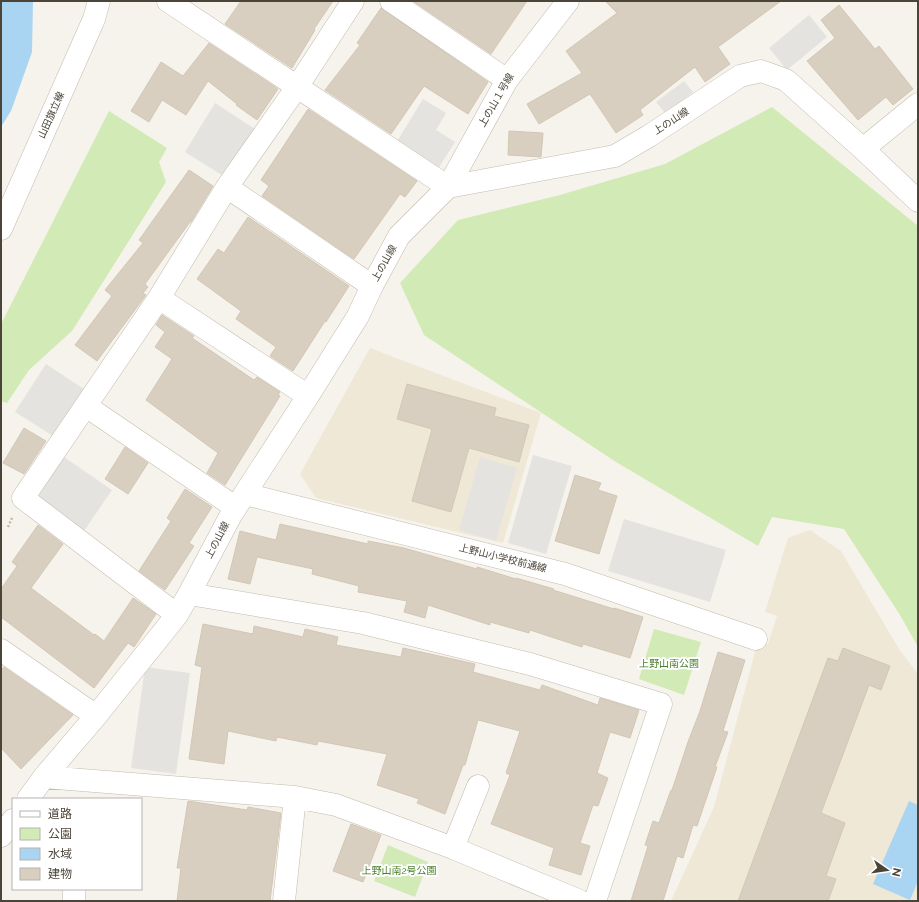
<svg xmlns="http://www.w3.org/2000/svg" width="919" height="902" viewBox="0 0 919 902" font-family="Raleway,'Noto Sans JP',sans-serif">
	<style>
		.education { fill: #efe8d6 }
		.green { fill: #d2eab5 }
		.parking { fill: #e5e3e0 }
		.water { fill: #a9d4f2 }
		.building { fill: #d8cfc1; stroke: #d3c7b4 }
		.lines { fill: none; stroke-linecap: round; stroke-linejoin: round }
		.minor-casing { stroke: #c2bbae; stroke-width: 23 }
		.path { stroke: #c4b79f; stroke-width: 2.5; stroke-dasharray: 2 2; stroke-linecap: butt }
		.minor { stroke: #fff; stroke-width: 22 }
		.labels { text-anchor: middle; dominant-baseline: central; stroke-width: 4; stroke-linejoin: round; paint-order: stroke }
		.street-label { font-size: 10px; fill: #4b4439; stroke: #fff }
		.park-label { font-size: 10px; fill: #4a7f2a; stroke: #fff }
	</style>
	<rect width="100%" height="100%" fill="#f6f3ec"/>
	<!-- education -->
	<path class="education" d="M370,348l171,65 -38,130 -187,-45 -16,-24z
		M810,530l31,21 58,98 19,25v227h-247l43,-94 42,-159 12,-4 9,-28 -12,-4 23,-74z"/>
	<!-- green -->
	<path class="green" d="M772,107l146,119v421l-18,-32 -56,-86 -72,-12 -14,29 -142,-84 -192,-127 -24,-52 58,-63 102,-25 105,-31z
		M109,111l58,37 -8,14 7,20 -94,149 -43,39 -22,33 -6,-2v-77z
		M654,629l47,13 -17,53 -45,-16z
		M388,845l40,17 -13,35 -41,-16z"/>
	<!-- parking -->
	<path class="parking" d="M809,15l18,22 -40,33 -18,-22z
		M684,81l9,11 -27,22 -10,-12z
		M423,99l23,14 -10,17 19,12 -17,27 -42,-26z
		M215,103l40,26 -30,48 -40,-25z
		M46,364l38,25 -31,47 -38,-24z
		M61,455l51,35 -30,44 -42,-29 -4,-15z
		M533,455l39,11 -26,88 -38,-11z
		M480,457l37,11 -21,73 -37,-11z
		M624,519l102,31 -16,52 -102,-31z
		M145,667l45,6 -14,101 -45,-6z"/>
	<!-- water -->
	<path class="water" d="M1,1h32l-1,51 -21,59 -10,16z
		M909,801l9,4v76l-8,19 -37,-16z"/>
	<!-- building -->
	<path class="building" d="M241,1h92l-19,28 1,1 -23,38 -67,-44z
		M413,1h114l-36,53z
		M605,1h176l-63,46 12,17 -25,18 -10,-15 -55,43 3,5 -27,18 -26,-39 -51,30 -12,-20 55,-31 -16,-22 51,-38z
		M839,5l36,44 4,-3 34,43 -20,16 -7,-8 -28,23 -51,-59 28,-23 -14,-18z
		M381,8l107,74 -20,32 -44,-28 -33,48 -66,-44 35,-45 -3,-2z
		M209,43l69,46 -21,31 -21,-15 1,-1 -29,-23 -22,34 -24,-15 -13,22 -18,-11 30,-49 22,14z
		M308,109l109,72 -12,16 -5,-3 -46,65 -92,-63 7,-10 -8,-6z
		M509,131l34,2 -2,24 -33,-2z
		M189,170l24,16 -22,36h-1l-45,62 3,3 -5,6 3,2 -49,66 -22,-16 37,-49 -7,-6 38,-47 -4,-3z
		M248,217l101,69 -23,36 -1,-1 -32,50 -23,-15 6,-9 -40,-28 5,-8 -44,-32 21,-30 6,4z
		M162,315l32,21 -2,2 62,42 3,-3 23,15 -2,3 2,1 -55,89 -18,-12 11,-20 -72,-53 26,-41 -17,-12 10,-15 -9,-7z
		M407,384l89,24 -2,8 35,9 -10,37 -50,-14 -18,64 -39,-11 20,-72 -35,-10z
		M24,428l22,13 -22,33 -21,-11z
		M125,447l23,16 -20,31 -23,-15z
		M575,475l26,8 -3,7 19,6 -18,58 -44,-13z
		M185,489l27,18 -23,36 5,3 -29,44 -26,-19 32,-50 -4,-3z
		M280,524l88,20v-3l36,7 73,21v-2l39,12v-1l38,11 -1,1 61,19v-1l29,9 -13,41 -47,-14 -1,3 -52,-17 -1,3 -39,-11v3l-62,-20 -3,13 -21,-6 3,-11 -49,-9 1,-6 -47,-12 1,-5 -56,-12 -7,27 -22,-5 12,-48 36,9z
		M38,525l25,19 -32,44 63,47 1,-1 9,7 29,-43 23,16 -22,33 -6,-4 -34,45 -93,-71v-28l16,-23 -5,-4z
		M203,624l50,10 1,-8 49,11 2,-8 33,8 -2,8 65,12 2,-9 72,16 -2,8 67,18 2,-5 56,20 2,-7 39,12 -9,28 -20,-6 -13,41 11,5 -10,28 -5,-1 -13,38 10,3 -9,29 -32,-10 5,-17 -63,-24 19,-49 -4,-2 14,-42 -42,-11 -13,45h-2l-18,49 -28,-11 2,-4 -42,-14 10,-31 -69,-13 -1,4 -40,-8 -1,4 -48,-10 -4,33 -35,-5 13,-92 -7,-2z
		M843,648l47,18 -9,24 -12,-5 -48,128 24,10 -19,53 10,3 -8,22h-90l90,-243 10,3z
		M718,652l27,8 -22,71 5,1 -13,35h2l-20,59 -4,-1 -10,33 -6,-2 -14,45h-32l17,-55 -3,-1 8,-24 6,2 12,-33h1l16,-48 12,-31z
		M4,667l69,48 -52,54 -20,-21v-78z
		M188,801l59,9 1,-3 33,6 -11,88h-93l4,-33h-4z
		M351,824l30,11 -18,47 -30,-11z"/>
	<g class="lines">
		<!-- minor casing -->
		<g class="minor-casing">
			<path id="minor" d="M168,1l280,186
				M391,1l116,79
				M863,149l55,-45
				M227,187l145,99
				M448,187l59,-107 61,-79
				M1,229l93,-210 5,-18
				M159,298l149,98
				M86,406l149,101
				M245,494l320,80 191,65
				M189,594l174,29 167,41 131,40 -66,197
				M177,615l-154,-117 136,-200 68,-111 70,-100 56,-86
				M1,650l95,66
				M44,777l251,20 41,8 117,43 127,53
				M28,799l16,-22 52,-61 81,-101 12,-21 42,-79 77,-119 50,-80 14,-30 27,-50 49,-49 167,-31 34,-20 91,-60 21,-5 25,9 77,69 55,52
				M1,836l12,-16
				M453,848l25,-62
				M74,901v-12
				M284,901l11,-104"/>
		</g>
		<!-- path -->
		<path class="path" d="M8,527l4,-9"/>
		<!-- minor -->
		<use href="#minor" class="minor"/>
	</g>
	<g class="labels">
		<!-- street labels -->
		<g class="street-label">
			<text transform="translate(496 100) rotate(-60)">上の山１号線</text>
			<text transform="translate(51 115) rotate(-66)">山田旗立線</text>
			<text transform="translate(671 121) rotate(-33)">上の山線</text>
			<text transform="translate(384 263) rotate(-61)">上の山線</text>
			<text transform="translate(217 540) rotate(-62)">上の山線</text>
			<text transform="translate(503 558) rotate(14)">上野山小学校前通線</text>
		</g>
		<!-- park labels -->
		<g class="park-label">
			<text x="669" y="663">上野山南公園</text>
			<text x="399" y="870">上野山南2号公園</text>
		</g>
	</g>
	<!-- border -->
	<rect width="919" height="902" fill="none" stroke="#4b4439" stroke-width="4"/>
	<!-- legend -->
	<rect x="12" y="798" width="130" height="92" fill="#ffffff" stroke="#b7b4b0"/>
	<rect x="20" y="811" width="20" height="6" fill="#ffffff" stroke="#b7b4b0"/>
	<text x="48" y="818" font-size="12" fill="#4b4439">道路</text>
	<rect x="20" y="828" width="20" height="12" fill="#d2eab5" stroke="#b7b4b0"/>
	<text x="48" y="838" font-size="12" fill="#4b4439">公園</text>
	<rect x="20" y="848" width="20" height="12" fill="#a9d4f2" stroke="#b7b4b0"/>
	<text x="48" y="858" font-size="12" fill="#4b4439">水域</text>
	<rect x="20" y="868" width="20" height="12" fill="#d8cfc1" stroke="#b7b4b0"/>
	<text x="48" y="878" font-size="12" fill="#4b4439">建物</text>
	<!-- north arrow -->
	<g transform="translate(887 870) rotate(103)" stroke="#ffffff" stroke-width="3" paint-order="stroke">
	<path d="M0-3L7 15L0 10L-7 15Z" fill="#4b4439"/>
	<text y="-6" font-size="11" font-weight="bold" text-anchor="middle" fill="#4b4439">N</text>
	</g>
</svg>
